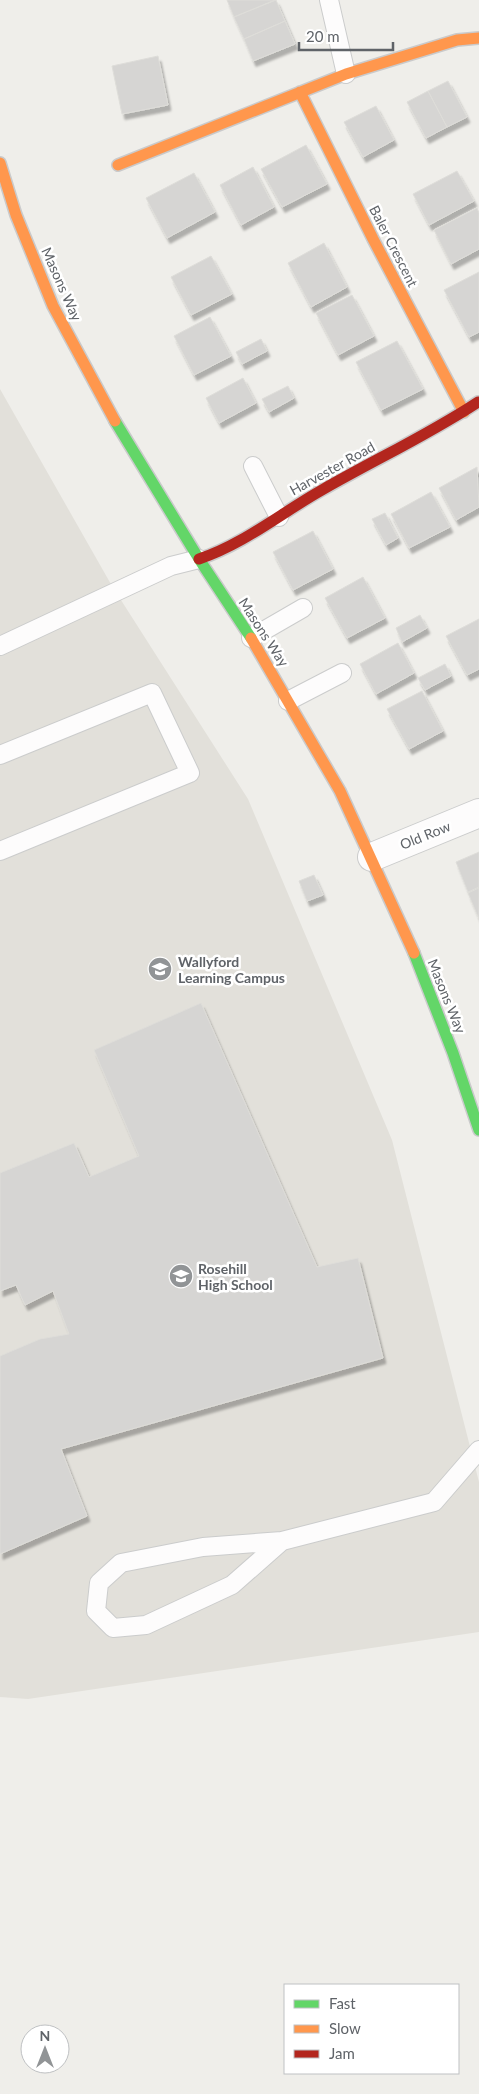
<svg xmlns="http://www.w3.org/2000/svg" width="479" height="2094" viewBox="0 0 479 2094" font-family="Lato,sans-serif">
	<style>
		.education { fill: #e2e0da }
		.building { fill: #d6d5d3; stroke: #deddd9; filter: url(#shadow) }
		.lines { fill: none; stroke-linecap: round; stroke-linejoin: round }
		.lane-casing { stroke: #cbcccc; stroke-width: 20 }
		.street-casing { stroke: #cbcccc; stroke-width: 30 }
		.fast-casing { stroke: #cacacb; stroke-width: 14 }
		.slow-casing { stroke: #cacacb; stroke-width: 14 }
		.jam-casing { stroke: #cacacb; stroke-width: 14 }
		.lane { stroke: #fdfcfc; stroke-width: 18 }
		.street { stroke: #fdfcfc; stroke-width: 28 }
		.fast { stroke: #63d668; stroke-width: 11 }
		.slow { stroke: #ff974d; stroke-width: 11 }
		.jam { stroke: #b3261e; stroke-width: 11 }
		.labels { text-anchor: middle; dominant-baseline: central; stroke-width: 5; stroke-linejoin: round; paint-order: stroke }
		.street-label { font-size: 14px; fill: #5f6368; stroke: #fff }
		.poi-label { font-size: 14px; font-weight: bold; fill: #5f6368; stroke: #fff; text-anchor: start }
	</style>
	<defs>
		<filter id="shadow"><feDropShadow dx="3" dy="5.5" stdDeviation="1" flood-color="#0004"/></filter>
	</defs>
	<rect width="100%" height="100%" fill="#efeeea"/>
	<!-- education -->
	<path class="education" d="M0,389l112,197 136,213 144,341 87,342v150l-451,67 -28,-2z"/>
	<!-- building -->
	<path class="building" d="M227,0h48l-41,17z
		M276,0l9,21 -41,18 -10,-22z
		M285,21l10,23 -42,17 -9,-22z
		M158,56l10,49 -46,9 -10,-48z
		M448,81l19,36 -20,10 -19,-36z
		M428,91l19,36 -21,11 -19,-36z
		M376,106l18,34 -31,17 -19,-35z
		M306,145l21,39 -45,23 -21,-38z
		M253,167l21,40 -33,18 -21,-40z
		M457,171l17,30 -45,24 -16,-31z
		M194,173l21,39 -48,26 -21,-40z
		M477,208l2,5v36l-28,15 -17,-34z
		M324,243l23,44 -36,20 -23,-44z
		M211,256l21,38 -41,21 -20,-38z
		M479,272v60l-10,5 -25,-47z
		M352,295l22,41 -36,19 -22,-42z
		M210,317l21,39 -37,19 -20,-39z
		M261,339l6,12 -25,13 -6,-12z
		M397,341l26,48 -42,21 -25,-48z
		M243,378l13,25 -37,20 -13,-25z
		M288,386l6,12 -25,14 -7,-13z
		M477,467l2,40 -23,13 -17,-32z
		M431,492l19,35 -41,21 -18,-34z
		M385,513l13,25 -12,7 -14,-26z
		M313,531l20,38 -40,21 -20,-38z
		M363,577l22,41 -38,20 -22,-40z
		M420,615l7,13 -25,14 -6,-14z
		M479,619v50l-12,6 -21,-39z
		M398,643l16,30 -38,21 -16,-30z
		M445,664l6,12 -26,14 -7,-12z
		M422,691l21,40 -34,18 -22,-40z
		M479,852v35l-11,5 -12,-30z
		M314,875l9,20 -16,6 -8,-20z
		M479,888v31l-11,-26z
		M201,1003l116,264 41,-9 25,100 -322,91 26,67 -87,38v-198l40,-17 29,-5 -16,-43 -28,14 -9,-20 -16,6v-118l74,-30 15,34 50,-21 -45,-106z"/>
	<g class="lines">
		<!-- lane casing -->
		<g class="lane-casing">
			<path id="lane" d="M329,0l17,74
				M253,466l26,51
				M251,638l52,-30
				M0,646l171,-80 28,-7
				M288,701l54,-28
				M0,755l152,-62 38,80 -190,78
				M282,1541l-50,44 -86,40 -33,3 -17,-17 3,-28 22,-20 82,-16 79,-6 152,-39 45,-52"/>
		</g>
		<!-- street casing -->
		<g class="street-casing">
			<path id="street" d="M372,857l107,-44"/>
		</g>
		<!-- fast casing -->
		<g class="fast-casing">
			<path id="fast" d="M115,421l84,138 52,79
				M414,953l39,100 26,77"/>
		</g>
		<!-- slow casing -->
		<g class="slow-casing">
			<path id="slow" d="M300,92l73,147 91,173
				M0,163l16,52 37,91 62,115
				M118,165l228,-91 111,-34 22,-2
				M251,638l89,153 74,162"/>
		</g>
		<!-- jam casing -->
		<g class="jam-casing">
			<path id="jam" d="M199,559c45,-15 82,-46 123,-69 52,-30 106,-55 156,-88"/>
		</g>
		<!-- lane -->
		<use href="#lane" class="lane"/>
		<!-- street -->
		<use href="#street" class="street"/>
		<!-- fast -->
		<use href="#fast" class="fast"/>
		<!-- slow -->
		<use href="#slow" class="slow"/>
		<!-- jam -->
		<use href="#jam" class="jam"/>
	</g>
	<!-- icons -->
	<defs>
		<g id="school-disc" transform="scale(1.25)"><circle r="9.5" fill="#919496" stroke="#fff"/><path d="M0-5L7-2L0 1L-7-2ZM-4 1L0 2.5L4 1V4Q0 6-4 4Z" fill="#fff"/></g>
	</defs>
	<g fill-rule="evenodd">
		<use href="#school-disc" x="160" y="969"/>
		<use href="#school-disc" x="181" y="1276"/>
	</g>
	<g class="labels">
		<!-- street labels -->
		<g class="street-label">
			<text transform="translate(394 246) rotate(63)">Baler Crescent</text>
			<text transform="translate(62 284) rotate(66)">Masons Way</text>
			<text transform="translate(332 468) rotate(-29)">Harvester Road</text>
			<text transform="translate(264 632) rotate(57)">Masons Way</text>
			<text transform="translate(425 835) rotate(-22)">Old Row</text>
			<text transform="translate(447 996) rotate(68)">Masons Way</text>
		</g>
		<!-- poi labels -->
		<g class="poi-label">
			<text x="178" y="961">Wallyford<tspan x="178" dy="16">Learning Campus</tspan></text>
			<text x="198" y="1268">Rosehill<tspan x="198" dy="16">High School</tspan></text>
		</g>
	</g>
	<!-- legend -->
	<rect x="284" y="1984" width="175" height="90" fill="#ffffff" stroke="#bfc1c3"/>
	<rect x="294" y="2000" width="25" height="8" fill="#63d668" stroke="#bfc1c3"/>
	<text x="329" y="2009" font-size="15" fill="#5f6368">Fast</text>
	<rect x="294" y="2025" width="25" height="8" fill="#ff974d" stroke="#bfc1c3"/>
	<text x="329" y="2034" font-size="15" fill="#5f6368">Slow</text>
	<rect x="294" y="2050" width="25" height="8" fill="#b3261e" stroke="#bfc1c3"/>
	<text x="329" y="2059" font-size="15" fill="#5f6368">Jam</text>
	<!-- north arrow -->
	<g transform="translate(45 2049)"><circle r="24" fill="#ffffff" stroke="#bfc1c3"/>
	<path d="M0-4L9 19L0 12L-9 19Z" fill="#919496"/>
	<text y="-8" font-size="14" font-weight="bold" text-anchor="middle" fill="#5f6368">N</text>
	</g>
	<!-- scale -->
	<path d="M299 42v8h94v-8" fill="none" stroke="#5f6368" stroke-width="2.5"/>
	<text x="306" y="42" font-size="15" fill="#5f6368" stroke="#ffffff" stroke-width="4" paint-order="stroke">20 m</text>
</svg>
